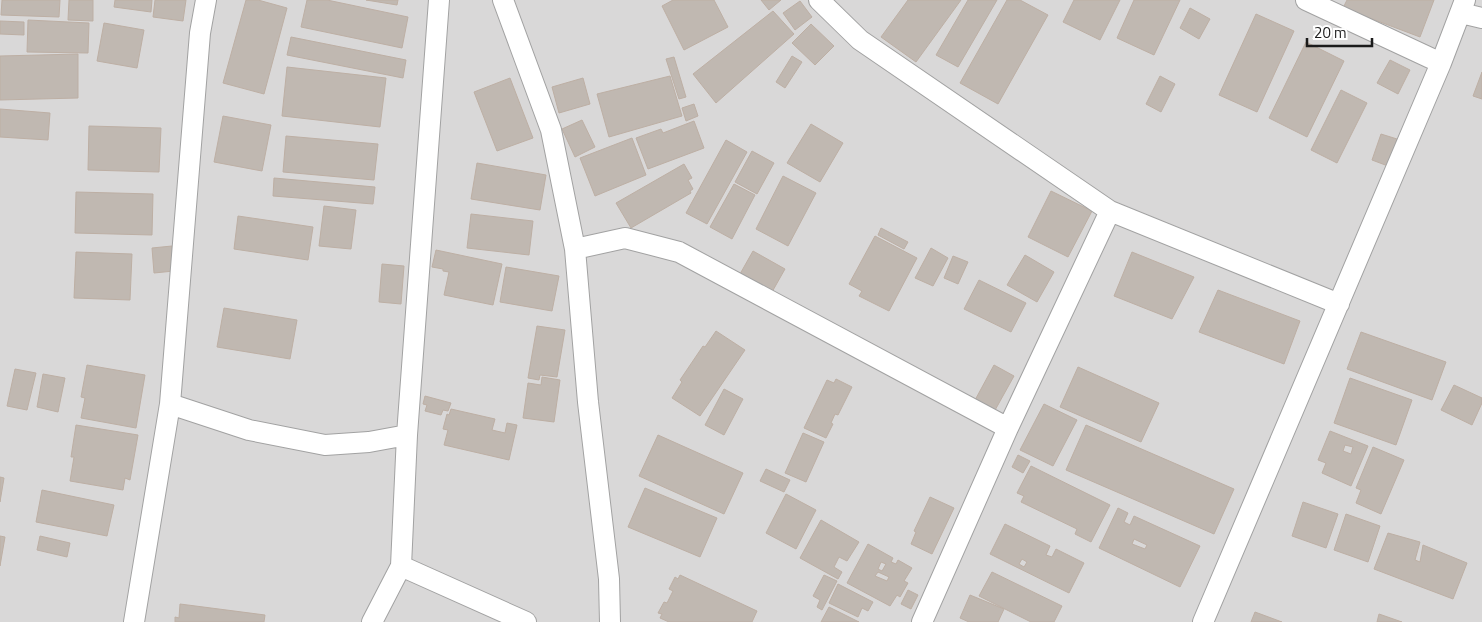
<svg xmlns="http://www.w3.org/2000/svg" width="1482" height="622" viewBox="0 0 1482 622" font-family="'Titillium Web',sans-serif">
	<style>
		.residential { fill: #d9d8d8 }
		.building { fill: #c0b8b1; stroke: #bdafa4; fill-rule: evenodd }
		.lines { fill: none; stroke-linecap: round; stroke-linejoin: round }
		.minor-casing { stroke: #a2a2a2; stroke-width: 22 }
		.minor { stroke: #fff; stroke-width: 20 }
	</style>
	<rect width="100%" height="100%" fill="#ece8e1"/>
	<!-- residential -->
	<path class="residential" d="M0,0h1482v622h-1482z"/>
	<!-- building -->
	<path class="building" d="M2,0h58l-1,17 -58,-2z
		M69,0h24v21l-25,-1z
		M115,0h37l-1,12 -37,-5z
		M155,0h31l-3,21 -30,-4z
		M246,0h12l29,8 -23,86 -41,-11z
		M307,0h20l81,17 -6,31 -101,-21z
		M366,0h32l-1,5z
		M673,0h41l14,27 -44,23 -22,-44z
		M761,0h20l-12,10z
		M908,0h53l-45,62 -35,-25z
		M968,0h29l-39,67 -22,-12z
		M1007,0h13l28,15 -50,89 -38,-21z
		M1074,0h46l-20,40 -37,-18z
		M1134,0h46l-26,55 -37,-17z
		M1347,0h87l-14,37 -77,-29z
		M800,1l12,16 -17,13 -12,-17z
		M1190,8l20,11 -11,20 -19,-11z
		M773,11l21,23 -78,69 -23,-29z
		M1256,14l38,17 -37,81 -38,-17z
		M28,20l61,3 -1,30 -61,-1z
		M0,21l24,1v13l-24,-1z
		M104,23l40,7 -7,38 -40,-7z
		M811,24l23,22 -19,19 -23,-22z
		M291,37l115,23 -3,18 -116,-23z
		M1306,42l38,19 -37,76 -38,-19z
		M78,54v44l-78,2v-44z
		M792,56l10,6 -17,26 -9,-6z
		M674,57l12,40 -7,2 -13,-40z
		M1390,60l20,10 -12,24 -21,-11z
		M287,67l99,11 -6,49 -98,-11z
		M1482,72v27l-9,-3z
		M670,76l12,40 -73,21 -12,-43z
		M1160,76l15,8 -14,28 -15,-8z
		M510,78l23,60 -36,13 -23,-59z
		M583,78l7,26 -31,9 -7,-26z
		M1341,90l26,13 -30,60 -26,-13z
		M694,104l4,12 -12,5 -4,-13z
		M0,109l50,4 -2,27 -48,-3z
		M223,116l48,9 -9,46 -48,-9z
		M582,120l13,27 -20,10 -13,-28z
		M694,121l10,27 -56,21 -12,-31 25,-9 2,4z
		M811,124l32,19 -23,39 -33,-19z
		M89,126l72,2 -2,44 -71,-2z
		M1381,134l16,5 -9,27 -16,-6z
		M286,136l92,8 -4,36 -91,-8z
		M632,138l14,37 -51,21 -15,-38z
		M726,140l21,12 -40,72 -21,-11z
		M752,151l22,12 -17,31 -22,-12z
		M477,163l69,12 -6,35 -69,-11z
		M684,164l8,14 -4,2 5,9 -3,2 1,2 -60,35 -15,-25z
		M783,176l33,17 -28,53 -32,-17z
		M274,178l101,9 -2,17 -100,-8z
		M734,184l21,11 -23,44 -22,-12z
		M1051,191l41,20 -24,46 -40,-20z
		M76,192l77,2 -1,41 -77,-2z
		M324,206l32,4 -5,39 -32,-3z
		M471,214l62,7 -4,34 -62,-7z
		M238,216l75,11 -5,33 -74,-11z
		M881,228l27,14 -4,7 -26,-14z
		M875,236l42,22 -28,53 -30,-15 3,-5 -13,-7z
		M172,246l2,25 -20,2 -2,-25z
		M931,248l17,10 -15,28 -18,-8z
		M436,250l66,14 -9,41 -49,-10 5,-23 -6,-1v-2l-11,-2z
		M753,251l32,18 -13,23 -32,-18z
		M76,252l56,2 -2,46 -56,-2z
		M1132,252l62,25 -22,42 -58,-23z
		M1025,255l29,17 -17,30 -30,-17z
		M953,256l15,6 -10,22 -14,-6z
		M382,264l22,2 -3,38 -22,-2z
		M506,267l53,9 -7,35 -52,-9z
		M979,280l47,23 -15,29 -47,-23z
		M1218,290l82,31 -16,43 -85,-32z
		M224,308l73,12 -7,39 -73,-12z
		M537,326l28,4 -8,47 -17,-2 -1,5 -11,-2z
		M716,331l29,19 -45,66 -28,-18 10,-16 -2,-2 23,-34 2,1z
		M1361,332l85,30 -14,38 -85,-31z
		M87,365l58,10 -9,53 -55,-10 4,-20 -4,-1z
		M994,365l20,11 -20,36 -20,-10z
		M1078,367l81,36 -18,39 -81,-35z
		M15,369l21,4 -9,37 -20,-4z
		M43,374l22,4 -7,34 -21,-5z
		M542,377l18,3 -6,42 -31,-4 5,-35 13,2z
		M1350,378l62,22 -16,45 -62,-22z
		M836,379l16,8 -14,28 -3,-1 -4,9 2,1 -7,14 -22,-10 23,-48 7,3z
		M1454,385l28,13v5l-10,22 -31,-15z
		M724,389l19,10 -19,36 -19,-10z
		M425,396l26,7 -3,8 -5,-1 -2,5 -16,-4 2,-6 -4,-1z
		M1044,404l33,16 -24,46 -33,-16z
		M451,409l44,10 -3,11 13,3 2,-10 10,2 -8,35 -65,-15 4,-15 -5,-1 4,-15 2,1z
		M76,425l62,10 -8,45 -5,-2 -2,12 -53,-9 4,-24h-3z
		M1086,425l148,64 -20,45 -148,-64z
		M1330,431l38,15 -17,40 -29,-13 4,-10 -8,-3zM1345,445l8,2 -2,7 -8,-3z
		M803,433l21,9 -18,40 -21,-9z
		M658,435l85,38 -19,41 -85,-38z
		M1373,447l31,13 -23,54 -25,-11 5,-13 -5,-2z
		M1018,455l12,6 -7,12 -11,-6z
		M1031,466l79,39 -19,37 -16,-8 2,-5 -56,-27 3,-6 -7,-3z
		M766,469l24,11 -6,12 -24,-11z
		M0,477l4,1 -4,24z
		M645,488l72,30 -17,39 -72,-30z
		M42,490l72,15 -7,31 -71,-14z
		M786,494l30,16 -20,39 -30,-16z
		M930,497l24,11 -22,46 -21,-10 5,-12 -2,-1z
		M1303,502l35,12 -12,34 -34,-12z
		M1118,508l10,5 -4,9 6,3 4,-9 66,30 -20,41 -81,-39zM1134,539l13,6 -2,4 -13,-5z
		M1346,514l34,12 -12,36 -34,-12z
		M821,520l38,22 -12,19 -8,-4 -5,10 8,5 -4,7 -38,-21z
		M1005,524l45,22 -4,9 6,2 4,-8 28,14 -15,30 -79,-39zM1022,559l5,3 -3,5 -5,-3z
		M1388,533l32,9 -5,18 5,2 3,-17 44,18 -14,36 -79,-30z
		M0,536l5,1 -5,29z
		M40,536l30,7 -3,14 -30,-7z
		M868,544l25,14 -2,4 5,2 2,-4 14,8 -8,13 4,2 -8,14 -3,-2 -7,11 -43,-23zM881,562l5,2 -4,7 -4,-2zM878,572l11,5 -2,4 -12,-5z
		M992,572l70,34 -8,16h-23l-52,-26z
		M680,575l77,36 -5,11h-83l-9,-4 2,-4 -4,-1 6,-11 3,1 6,-12 -4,-2 6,-12 3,2z
		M824,575l13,6 -15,29 -5,-3 3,-7 -7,-4z
		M838,584l35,18 -5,9 -6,-3 -4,9 -29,-14z
		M908,590l10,5 -7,14 -10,-5z
		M970,595l34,14 -6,13h-29l-9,-4z
		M180,604l85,11 -1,7h-89v-5l4,1z
		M829,607l30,15h-38z
		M1255,612l27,10h-31z
		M1379,614l23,8h-25z"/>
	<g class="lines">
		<!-- minor casing -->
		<g class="minor-casing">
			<path id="minor" d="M206,0l-6,33 -30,371 79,26 76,15 44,-3 38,-7
				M503,0l48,130 24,119 13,153 21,177 1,43
				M819,0l41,40 250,171 229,93
				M1306,0l135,63
				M1461,13l21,5
				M575,249l50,-11 54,14 329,176
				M401,566l6,-131 32,-435
				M134,622l36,-218
				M372,622l29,-56 125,56
				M922,622l86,-194 102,-217
				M1203,622l238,-559 24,-63"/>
		</g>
		<!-- minor -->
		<use href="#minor" class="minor"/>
	</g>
	<!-- scale -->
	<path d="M1307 38v8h65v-8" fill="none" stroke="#1b1b1b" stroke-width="2.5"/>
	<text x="1314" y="38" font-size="15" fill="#1b1b1b" stroke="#ffffff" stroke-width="4" paint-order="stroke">20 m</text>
</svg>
